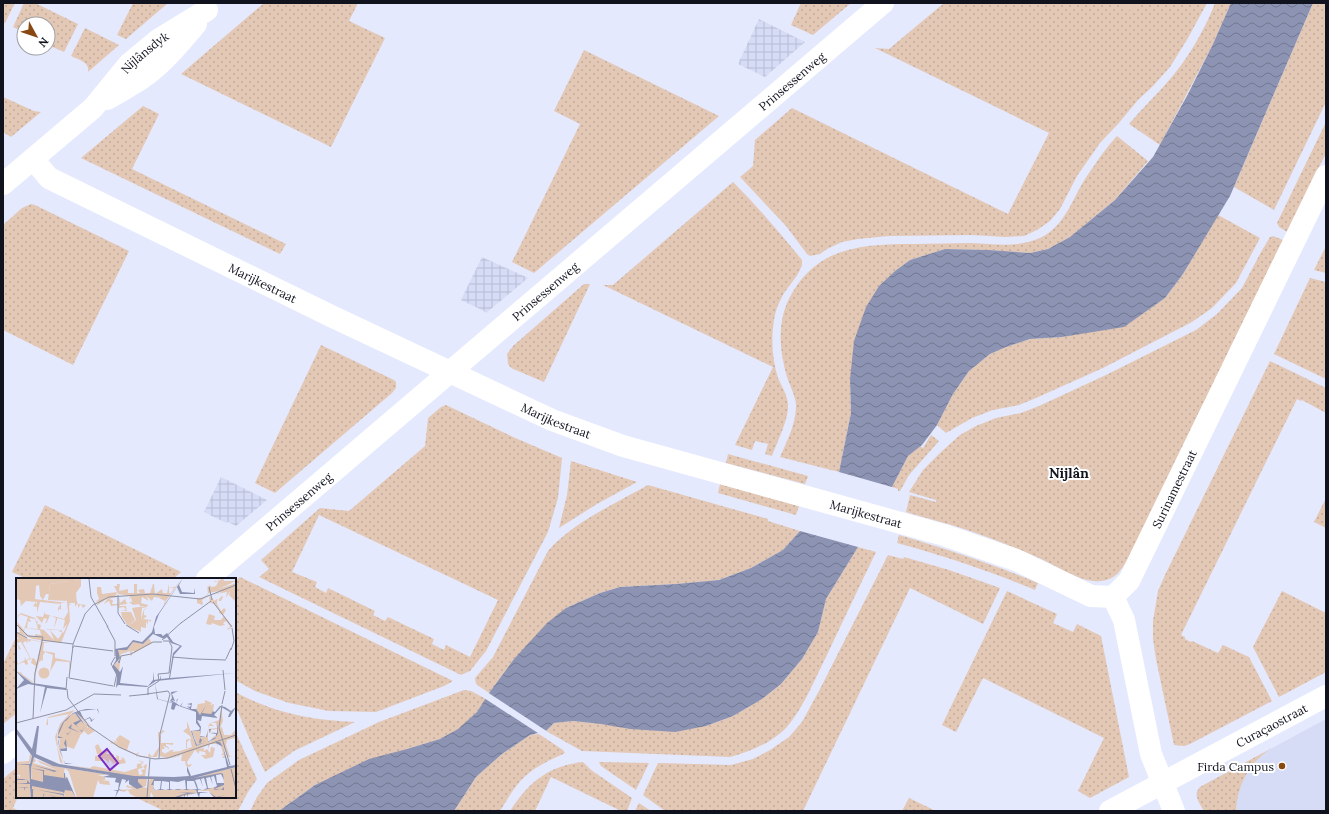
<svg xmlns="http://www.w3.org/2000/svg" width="1329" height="814" viewBox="0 0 1329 814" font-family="Lora,serif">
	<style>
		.built { fill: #d6dcf5 }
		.industrial { fill: url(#industrial-grid) }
		.green { fill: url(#green-dots); fill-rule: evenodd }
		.pitch { fill: #e4c8b6 }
		.water { fill: url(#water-waves) }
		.pier { fill: #e4e9fe }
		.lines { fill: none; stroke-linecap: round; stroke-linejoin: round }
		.minor { stroke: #fff; stroke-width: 22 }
		.poi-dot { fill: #894812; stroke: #fff; stroke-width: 1.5 }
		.labels { text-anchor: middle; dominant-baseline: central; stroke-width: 4; stroke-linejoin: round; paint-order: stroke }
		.street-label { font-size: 12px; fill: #10131e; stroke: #fff }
		.poi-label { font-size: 12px; fill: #10131e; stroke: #fff; text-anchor: end }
		.quarter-label { font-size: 14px; font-weight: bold; fill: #10131e; stroke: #fff }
		.inset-road { fill: none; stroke: #8f93a4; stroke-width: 1 }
		.view { fill: #7b2cbf; fill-opacity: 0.15; stroke: #7b2cbf; stroke-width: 2 }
		.inset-edge { fill: none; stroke: #10131e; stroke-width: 2 }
	</style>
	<defs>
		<pattern id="industrial-grid" width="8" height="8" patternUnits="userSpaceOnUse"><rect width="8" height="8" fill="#d6dcf5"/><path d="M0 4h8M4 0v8" fill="none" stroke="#b7bcd2"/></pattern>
		<pattern id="green-dots" width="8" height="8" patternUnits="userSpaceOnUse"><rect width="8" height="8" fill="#e4c8b6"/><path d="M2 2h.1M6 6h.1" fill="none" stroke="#c3ab9c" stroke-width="1.8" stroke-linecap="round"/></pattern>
		<pattern id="water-waves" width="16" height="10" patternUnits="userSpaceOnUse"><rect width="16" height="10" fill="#8d94b3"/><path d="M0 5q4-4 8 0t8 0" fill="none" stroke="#727891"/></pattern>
	</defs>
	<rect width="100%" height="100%" fill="#e4e9fe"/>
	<!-- built -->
	<path class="built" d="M1326,719v92h-122l-7,-14 -1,-4 4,-6z"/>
	<!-- industrial -->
	<path class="industrial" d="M759,19l46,23 -40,35 -27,-13z
		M482,257l46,21 -42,35 -2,-2 -23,-11z
		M221,477l46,23 -31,26 -8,-4 -2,1 -22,-11z"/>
	<!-- green -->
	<path class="green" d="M3,3h12l-10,20 -2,-1z
		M24,3h11l43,21 -14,28 -16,-7v-21h-24v9l-11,-6z
		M133,3h35l-42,36 -9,-4z
		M264,3h94l-9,18 36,17 -54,109 -150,-73z
		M801,3h50l-38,32 -22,-10z
		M944,3h263l-19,35 -18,29 -17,19 -15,14 -20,24 -18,19 -23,33 -17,33 -10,12 -13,9 -13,6 -19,1 -33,-2 -83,1 -31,3 -16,3 -15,7 -7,5 -10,2 -3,-2 -21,-28 -46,-49 13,-11 2,-26 37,-32 216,106 41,-81 -174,-85 14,1z
		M1215,3h16l-18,41 -53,101 -31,-21c15,-18 32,-33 46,-51 15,-18 32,-48 40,-70z
		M1313,3h13v99l-52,108 -40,-23z
		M85,28l34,17 -31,27c2,-10 -9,-12 -17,-16z
		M584,50l135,66 -185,157 -22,-11 68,-138 -26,-13z
		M3,97l31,14 7,1 -30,25 -8,-5z
		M143,106l16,8 -27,55 154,75 -6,10 -199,-96z
		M1326,122v31l-39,79 -8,-5 -2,-4z
		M1117,136l31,25 -33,39 -45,37 -22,12 -18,4 -41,-3 -44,-1 -35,11 -15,11 -16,15 -29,93 1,34 -12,59 -59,-15c7,-16 16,-33 16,-51 0,-9 -6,-20 -9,-29 -7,-24 -10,-50 0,-74 26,-56 73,-59 127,-59 19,0 39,-1 58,-1 23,1 46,5 68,-5 24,-11 32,-38 45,-59 10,-15 20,-30 32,-43z
		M733,182c25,25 47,51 69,78 2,11 -15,27 -20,37 -4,7 -7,15 -8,23 -3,19 -2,39 4,58 4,9 10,18 10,28 0,15 -11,36 -16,50l-7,-2 3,-10 -13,-3 -3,9 -17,-5 38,-78 -170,-82h10z
		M31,204l4,1 94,46 -56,114 -70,-35v-105l19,-17z
		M1218,215l42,23 -24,45 -24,25 -20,14 -89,46 -67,30 -17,7 -26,5 -21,8 -26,15 -9,-8 16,-31 16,-23 21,-17 16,-7 24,-8 32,-2 26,-5 62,-24 15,-10 18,-24z
		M1273,236l10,4 -154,317c-7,12 -13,23 -29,24 -19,2 -41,-14 -59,-22 -22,-10 -45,-19 -68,-27 -22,-8 -45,-13 -67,-20l4,-17 26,7v-2l-27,-8 14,-22 18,-18 19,-17 16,-9 20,-8 25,-5 18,-7 67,-31 90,-45 21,-16 25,-26 19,-36 9,-15z
		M1326,246v27l-12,-3z
		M1310,278l16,4v97l-52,-25z
		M584,284h6l-46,98 -33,-14 -3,-4 -1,-10 6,-8z
		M321,345l73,35 2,2v6l-4,5 -117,100 -20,-10z
		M1270,361l56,27v25l-24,-13 -1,1 -4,-2 -116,236 4,2v2l6,3 1,-1 26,12 5,-8 26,12 23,44 -82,43 -6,2 -10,-1 -18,-86 -3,-20v-18l5,-30 7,-16z
		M446,405l67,32 49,21 -4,40 -10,34 -62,119 -16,20 -9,4 -202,-98 10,-8 -8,-9 59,-52 29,3 76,-65 3,-28 13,-11zM319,515l179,85 -28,57 -24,-12 -2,5 -12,-6 2,-5 -46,-22 -3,4 -12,-6 2,-4 -47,-23 -2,5 -11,-6 2,-5 -25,-10z
		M931,435l8,6 -30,34 -9,16h-2v-2l-6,-2 16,-31 12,-10 3,2z
		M728,454l80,22 -3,8 -79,-21z
		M571,461l66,21 -40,22 -38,24 8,-33z
		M720,484l79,22 -3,9 -78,-22z
		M648,485l120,34v2l32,10 -17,19 -32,18 -32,12 -43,4 -56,3 -20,6 -34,15 -52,51 -25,34 -13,-9 -1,-6 18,-21 55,-106c24,-28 68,-48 100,-66z
		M1326,498v30l-12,-6z
		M45,505l136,67 -8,7h-146l-15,-7z
		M899,535c48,14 93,29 139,48l-3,7c-45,-19 -91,-34 -138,-47z
		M858,547l18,5c-17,35 -34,71 -51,107 -11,22 -24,54 -41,71 -15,14 -35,22 -54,27l-148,-6 -36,-20 8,-8 19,-2 28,3 105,2 27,-10 29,-17 19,-15 21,-25 16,-27 8,-33z
		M888,555l15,4 1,-2 45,13 51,18 -17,36 -73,-36 -107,223h-138l-22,-16 15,-32 73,2 22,-6 17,-9 19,-13 13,-15 18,-33z
		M240,577l213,104 -9,5 -68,26 -47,-1 -40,-8 -34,-12 -20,-11v-99z
		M1007,591l50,23 -4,9 20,9 4,-8 24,12 28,141 -39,21 -12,-7 26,-53 -121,-60 -27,54 -14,-7z
		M1282,591l44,22v59l-47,25 -26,-50z
		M17,635v78l-14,11v-60z
		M464,690l7,1 15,8 -9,13 -18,17 -19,10 -33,10 -92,36 -36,26h-29l7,-14 10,-14 32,-23 80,-38z
		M235,692c39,21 76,28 120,30l-61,29 -29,21 -12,-25 -18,-42z
		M235,731l22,48 -9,13 -10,19h-74l-29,-14h100z
		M539,734l24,16 2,3c-12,6 -25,11 -36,20 -12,9 -21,25 -29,38h-46l22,-34 26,-23 28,-19z
		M1272,748c-22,13 -35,37 -36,63h-32c-5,-8 -11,-16 -4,-24z
		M583,762l8,8 41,28 -5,13h-6l-70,-34 -16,34h-25c19,-29 38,-45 73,-49z
		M599,762l50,1 -13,27 -35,-24z
		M17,767v30h1l-5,11 7,3h-17v-32z
		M909,798l27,13h-34z
		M639,803l12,8h-16z"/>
	<!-- pitch -->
	<path class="pitch" d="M1121,3h16l-6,8z"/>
	<!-- water -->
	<path class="water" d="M1231,3h82l-83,193 -47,78 -18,24 -41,29 -62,10 -32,2 -24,8 -16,7 -21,17 -16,23 -16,31 -15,20 -14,11 -16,31 -53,-15 12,-59 -1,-34 4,-38 12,-34 13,-21 16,-15 15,-11 35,-11 44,1 41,3 18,-4 22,-12 45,-37 38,-43 35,-63 25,-50z
		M800,531l58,16 -32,52 -8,33 -16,27 -21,25 -19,15 -29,17 -27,10 -31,6 -45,-3 -29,-5 -28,-3 -19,2 -8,8 -16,4 -28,19 -26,23 -22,34h-175l36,-26 54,-26 38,-10 33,-10 18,-10 19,-17 12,-19 25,-34 33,-36 19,-15 34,-15 20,-6 56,-3 43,-4 32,-12 32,-18z"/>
	<!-- pier -->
	<path class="pier" d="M487,692l61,40 -7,3 -57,-37z"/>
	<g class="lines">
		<!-- minor -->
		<g class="minor">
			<path d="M107,99c11,-6 23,-13 34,-20 22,-15 38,-35 55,-55"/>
			<path id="s1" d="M33,159l16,19 282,138 221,104 71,26 321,89 72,25 75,36 22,1"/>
			<path id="s2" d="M3,184l90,-76 36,-44 29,-24 49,-30"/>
			<path id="s3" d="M207,579l676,-576"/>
			<path id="s4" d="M1113,597l16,-16 197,-405"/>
			<path d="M1113,597l11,23 27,134 23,57"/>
			<path d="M3,753l14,-12"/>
			<path id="s5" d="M1110,811l216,-115"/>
		</g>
	</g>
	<!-- markers -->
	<circle class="poi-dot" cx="1282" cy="766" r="4"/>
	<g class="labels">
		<!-- street labels -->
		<g class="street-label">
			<text stroke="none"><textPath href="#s2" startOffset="194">Nijlânsdyk</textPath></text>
			<text stroke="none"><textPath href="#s3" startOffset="768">Prinsessenweg</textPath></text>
			<text stroke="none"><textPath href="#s1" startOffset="263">Marijkestraat</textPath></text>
			<text stroke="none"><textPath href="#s3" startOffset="444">Prinsessenweg</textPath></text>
			<text stroke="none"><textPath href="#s1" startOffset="587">Marijkestraat</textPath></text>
			<text stroke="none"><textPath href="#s4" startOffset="125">Surinamestraat</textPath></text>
			<text stroke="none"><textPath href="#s3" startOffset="120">Prinsessenweg</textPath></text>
			<text stroke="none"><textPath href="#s1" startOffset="911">Marijkestraat</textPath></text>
			<text stroke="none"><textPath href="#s5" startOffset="183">Curaçaostraat</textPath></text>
		</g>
		<!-- poi labels -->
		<g class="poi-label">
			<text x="1274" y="766">Firda Campus</text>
		</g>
		<!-- quarter labels -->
		<g class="quarter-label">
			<text x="1069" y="473">Nijlân</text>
		</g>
	</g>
	<!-- overview -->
	<g transform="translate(16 578)">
		<rect width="220" height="220" fill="#e4e9fe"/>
		<path d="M0,0h66l-8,2 2,20 2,4 8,1 -3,3 -2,-4 -3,4v-5l-3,4v-4h-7l3,1 -2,1 1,16 -9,22 -28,-4 -17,-7h4l-4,-12 5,-7 14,5 2,4 1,-2 -1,6 1,-2 3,1 -1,4 4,1 10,10 -4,-10 -5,-1v-3v3l16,1h-11l8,9 3,-4 1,-4v1l-4,-1 4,-1v3l2,-1 3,-8 -4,5 2,-9 -8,-2v2l-3,8 2,-10 -6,-3 -3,7 -2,2 2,-5 -3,-1 -2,5 -6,-7 7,1 2,-6v3l19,5 4,-7 -1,-9h-6v6l4,1 -6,-1 -1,3v-4l3,-4 -21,-2 -3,11v-6l-4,-1 3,-4 1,4v-4l-11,-1 -5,5 -1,-6 -4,-1zM52,3l-1,22 -32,-4 1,-13 3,-1 1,11 3,4 3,-6h3l1,-10zM3,36l9,3 -4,13 -8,-9zM13,40l6,1 3,10 -11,-1 1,-7 3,1zM9,50l15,2 1,5 -6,-1v3l-12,-4 5,1 -4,-2zM203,0v3l4,-3 1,3h12l-17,8 17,-6v19l-7,-7 1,-4 -4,7 1,-6 -16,3 11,-3 -3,-1 -10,2 -5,5 5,-2 3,3 -1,-4 3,6 3,-2 2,2v-2l3,-3 1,1 -2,4 -4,-1v4l4,7 3,-3 2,2 -3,5 -4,-2 1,-2 -5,-7 -5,-1 -1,-7 -7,4 1,4 -1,1 -5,-2v-5h7l4,-5 -1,-7 1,2 1,-3 3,2 4,-1 2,-4h-4l1,-1 3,1zM165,2l-15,21 -1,-1 1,2 -3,5 2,-6 -6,-3h3l-8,-1 -2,4 -6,-5 3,5 -7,-4 -1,6 7,2 -1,2 -5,1 -1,12 3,-11h1l3,-1 -4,2v5l3,1 -4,3 8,1v2l-3,-2v5l-2,-4v7l-5,-1v5l-13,-6 8,-6 -4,-12 14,-2h-6l-1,-2 -6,1 -4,-3h3l-1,-5 -2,3 1,-4 -12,-2 -4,-8h3v-2h3l-1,7 9,-2v4h6v-9h3v9h3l-2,-3 6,-1 1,4h5l3,-9h1l1,10 7,-5 1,4h4l2,-9v9h2l3,-5 -5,-1h6zM81,3v6h4l1,7 15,-2 -1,4 -4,1 4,-1 2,4 1,-3 1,6 5,-4 2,5h-8l8,1h-7l-1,2 1,-1h6l1,5h-6l5,-1 -2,-3 -6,1 1,-7 -3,-4 -7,2 4,1 -1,4h6v1l-7,1 -2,-5 -5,3 4,-6 -12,8 3,-5 -4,1 4,-3 -2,-6zM193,36l6,2 -1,4h7l3,-4 9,11 -2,-1v2l-3,2 -1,-3 2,2 1,-3 -4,-5 -3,2 2,2 -5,1 -8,-3 -1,2 -5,-1zM0,54l12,7 21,4h-5l-1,8 12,2v5l15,3 -1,15v-14l-13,-1 -6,11 3,-17 -8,-3 -2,3v6l6,2 -6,-2 -1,-1 -3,2 -6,21 -17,-12 6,2v-3v4l11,8 3,-16 -5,-3 1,-4 -5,1 1,4 -2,1 -2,-3 -8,3v-7l2,6 7,-4 -1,-3 2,3 4,-2 -9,-16 -4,1 4,6 -5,1 3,-1 -3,-9 3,-2 -3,-1zM11,62l3,2 1,-2 10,2 -4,21 -3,-5 -3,1 -8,-16 2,-2 3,2zM133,60l3,5 -18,10v-2h-3l2,1 -2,5 -1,-6 -9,3 -2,18 -5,-8 5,-2 -1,-12h9l6,-8 10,2zM189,122l7,3 -2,2 4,-1 -1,7 -2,3 -11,1 -4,-5 2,-6 7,-1zM205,130l2,13 -3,7 2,-1 2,8h7l5,-6 -1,9 -8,2 -1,5 4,12 3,-1 -5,1 -5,-10 3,11h-4l2,-3h-3l2,-2 -3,-10h-3h1l-1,4v-3h-7l-2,5v-4l-9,4 5,-1v3l3,-2 3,4 1,-6 4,1 -2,9 -8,2 -4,-4h5l-1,-3 -6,-1v3l-4,-4 -8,12 1,3 4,-1 -2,3 -4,-1 -1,-5h-4l1,-7 -5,3 -1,-2v2l-11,2h-12l15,-1 -9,-2v-7l-2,8h-15l-7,-3 2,1 -1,3v-3l-16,-7 -6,-4h-2l-2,-2 4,-2 -2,2 1,2 2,-4 2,4 -1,-5 4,-4 10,6 -3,9 9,4 3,-2 -1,3 4,1 6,1 1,-4 3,4 7,-10 -1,-15h2v5l2,-7 3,1 -4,3v9h12v2l-7,-1v2h1l2,2v2l-1,-2 -5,-2 2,3h-3v3l3,1 -2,2 8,-5h3l-2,2 8,-1 12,-4 -2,-8 -3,3v6h-1v-8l2,-1h3l3,7 -4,-10 -7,-5 4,-3v-7l9,25 11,-4 -10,3 -5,-14h8v6h6l2,-4v9l7,-3h-4l6,-5v-5l-7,1v3l5,-1v1h-6l-1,-6 2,-4 4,3h-5l-1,3 9,-1 -1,-5h-5l8,-3zM59,132l-12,11 -6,12v13l6,18 -3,-2 -5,-25 5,-13 9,-10 -21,4v7l-2,4 2,-4h-2l2,-8zM62,134l9,12 3,-1 -3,2 -4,-4 4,4v3l2,-3 6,6 -7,4 -4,-4 -2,3 -11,-6 -7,15 3,8 -2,-4 -5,3 4,14 -7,-20v-7l1,-5 3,-7 3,-5 4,-4 7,-3 -15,15 -3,12 2,9 1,-3 4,-1v-6l3,-5 -1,-1 7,-9 9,8 3,-8 -8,-11zM82,166l5,9 5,-3 -3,-2 4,1 1,-3 -1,4 -3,4h8l-1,4 4,-1 -2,-2 4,1v4l4,-1 -3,-2 4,1 2,5 -11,2 2,-2 -6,1 2,-1 -4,-4v3l-3,2 2,-2 -5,-4v3h-8v-5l5,-1 -3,-1 -2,-8zM14,176l2,2 -3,9 2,33h-15v-18l11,-1h-11l2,-4 2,3v-3h-4v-13l13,-1zM18,179l3,2 -3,-1 2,3 -3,2 24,7 -17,-7 -3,-3 16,6 57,9h-12l7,2v3h-4l8,1 1,4 -10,-1 -2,-4 -5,18h-16l-8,-26 -4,-4 -1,4 12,26h-12l1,-13 -10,-1 9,2 -1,12h-31l-1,-30zM122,182l6,2 -3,3 2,3 -5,1 1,6 4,-1 -2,-4 4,-1 -2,-3 4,-2 -2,12 2,1 -18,-1 -63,-11 24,3 3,-2 32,6 12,-4 -1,-4 1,3v-3l6,-1zM220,189v31h-22l-5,-7h-11l26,-6 -1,-11 -29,4zM97,198l34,3 -1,7 -3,1 4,1 3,-9 43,-1 -39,2 -1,10 38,-1 5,1 1,3 -20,5h-23l-3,-6 -1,6h-12l-8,-4 -2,-4 -4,2 -6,-2 16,-1 -8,-2 1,-2 4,2 2,-6 5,-1z" fill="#e4c8b6" fill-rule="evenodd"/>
		<path d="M52,3v20l-20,-1 2,-16zM105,34h10l4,8 -7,6 -6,-9z" fill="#e4c8b6"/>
		<path d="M65,1v7l-5,7 1,10 -5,-1 -3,-1 1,-21zM22.5 95a5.5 5.5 0 1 1 11 0a5.5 5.5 0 1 1-11 0ZM59,135l10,12 -11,24 -9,-3 -5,3 -1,-18 5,-9z" fill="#e4c8b6"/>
		<path d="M167,0l-4,7 3,7 12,1 1,-5v6h-15l-3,-7 -18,27 -5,13 1,7h6l2,2 4,-3 6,9 9,4 -8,9 -4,23 66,-5 -80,8 -9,6 -29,-2 -2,3 1,-12 -5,-9 4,-7 -1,-11 12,-2 6,-7 9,2 10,-10 4,-15 7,-10 -5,-1 5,1zM137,56l11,5 3,-2 4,6 9,3 -7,7 -4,25 -8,1 -1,-4v4l-6,1 -1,-9v9l-5,6 -28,-3 3,-17 -3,6 -6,-7 6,-7 -2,-8h9l6,-8 10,2zM0,93l16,12 34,5v2l-19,-2 -7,25 5,-26 -17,-3 -12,5 8,-9zM139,105l3,16 16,4 -4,-2 2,-3 -1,-6 7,-1 -1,6 1,-6 -6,3 3,7 -4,-1 5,3 1,-4h1l-2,4 4,3 3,-4 -2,4 9,3 -3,-3 3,1 1,-2 -4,-1 5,-1 -1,6h5l4,6 6,-10 -4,8 9,1 2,-3 -3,-1 5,2 5,-6 5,1 6,4 5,-4 -6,10h-2l2,-5 -9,-5 -7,8 4,3 -16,-2 -1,5 -4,-1 4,7 -1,9 6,1 2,-7 -1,7h-7v-6h-8l2,7h5h-5l3,7 3,-1 -1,-2 1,-4 2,2 -2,4 7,-2 9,-5v-3l-6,-1 -1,-4h2l-1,4h7v-10l1,10 -3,6 1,3h4l3,5 6,19 7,-1v2l-42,11 27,-5 2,1 1,6 -3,-6 -5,1 1,8h7v2l-10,4 7,1 3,-3v3h-9l-1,-1v-1l3,-1 -4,1 4,-2 -3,-10 -3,1 2,8 -3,-8 -4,1 2,10h4l-9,2 4,-2 -3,-10 -3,1 2,8 -3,-8 -5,1 2,5 1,4h4l-4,1v2h11l7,5 10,-2 -11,3 -6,-6 -9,1 -1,5 -2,-5 -9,1v4l-1,-4 -2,1v3l-1,-3 -7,3v-1h-2l12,-4 -10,-1 20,1 -1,-3h-5l6,-1 -3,-8h-7v8l3,1h-7l3,-1 -1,-9 -7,2v7l4,1h-8l4,-1v-7l-8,-1v8l3,1h-7l3,-1v-7l-7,-1 -1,8 4,1h-8l3,-1 1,-8h-7l-1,8 3,1h-2l-1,-5h-2l3,-6h-16v3l5,5 -6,2 -8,-5v-4l-4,3 1,-3 -4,-1 -3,10 4,2h1l-5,-1 -4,8 2,-7 -4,-1h5l1,-7 -4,-1 1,-4 -13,-1 7,-2 -57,-9 -19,-9 -3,11v11l12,3v-6l-12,-2 12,2v-5l-12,-3 24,4 -22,-7 24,6 -3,1 -10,-2v5l20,3v-5l-7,-2 7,2h1v6l2,-2 9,21 -4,-7 -7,-1 -2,8v-3l-30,-6v3l20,4 6,2 -15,-4 -1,4v-4l-10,-2v6h-2l-1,-11 -5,1v3l-1,-3h-8l14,-1v-3h-14l11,-1v-3h-11v-1h11l-4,1h4l3,3 -1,-18 -13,-1h14l2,-8 -16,-23v-5l16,21 5,-23h2l-3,28 23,10 75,12 40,1 15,-1 -2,-5v-5l4,10 36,-9 -4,-20 -7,-4 -1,-4 -19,7 -5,-15 8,-1 1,-2 -4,-5v-11l-20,-7 -2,5 -3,-1 1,-6 -15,-4zM16,208l31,6 1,2 -32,-5zM70,131h19h-7l1,5 -2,-5 -17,2 4,9 6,-3 2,3 3,-2 -4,4 -1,-4 -5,2 3,4 -12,-12 9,13 -3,7 -3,-3 3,2 3,-6 -4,-4 -5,4 3,3 -6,-5 7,-3 -5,-7 -4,2 -4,5 -3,2 -6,14 5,2h-5l2,11 6,-1 -2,-5 4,-8 -2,-2 2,-4 -2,4 3,1 2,-5 -3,-1 4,-4 -1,4 10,5 -10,-4 -5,10 1,12h-7l5,12h8l-8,1 -6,-18 -1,-5v-6l1,-5 4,-8 10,-9 5,-2z" fill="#8d94b3" fill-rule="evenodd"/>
		<path class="inset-road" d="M73,1l2,18 17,30M193,9l3,13M102,17v18l7,11M197,24l19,25M165,45l30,-22M0,46l12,12 15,1 -8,36 -2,46M110,47l13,8M91,48l8,15v15M0,54l11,6M25,62l32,4v4M146,62l20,-18M57,66l12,-30 8,-9 16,-8 44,-3 47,5 36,-14M58,68l39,5M215,72l3,-9 -2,-13M100,79l3,6 2,-7 10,-2 22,-12h9M156,79l24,2M180,81l30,1M210,81l5,-11M207,92l2,20M53,100l44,8M53,100l4,-32M98,109l3,-14 -6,-9 4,-7M51,111l1,9 21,28M50,112l1,-13M131,116l21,-3 2,3 -10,40 -1,25M132,116v-6l11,-7 -1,-7 11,-1 3,-26 -3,-6h-6M113,118l20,-2M206,126l3,-13M206,127l-3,23 11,37M0,145l50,-13 28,-16 27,1M71,147l32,22 20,9 16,3 13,-1 68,-23M215,191l5,20M131,220l3,-40"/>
		<path class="view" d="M91,171l11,14 -8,7 -11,-14z"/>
		<rect width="220" height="220" class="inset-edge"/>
	</g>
	<!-- border -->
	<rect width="1329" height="814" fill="none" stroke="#10131e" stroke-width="8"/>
	<!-- north arrow -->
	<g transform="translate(36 36) rotate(130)"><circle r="19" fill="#ffffff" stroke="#9fa1a5"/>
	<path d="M0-3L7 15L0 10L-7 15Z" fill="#894812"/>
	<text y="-6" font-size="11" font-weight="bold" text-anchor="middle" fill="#10131e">N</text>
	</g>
</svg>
